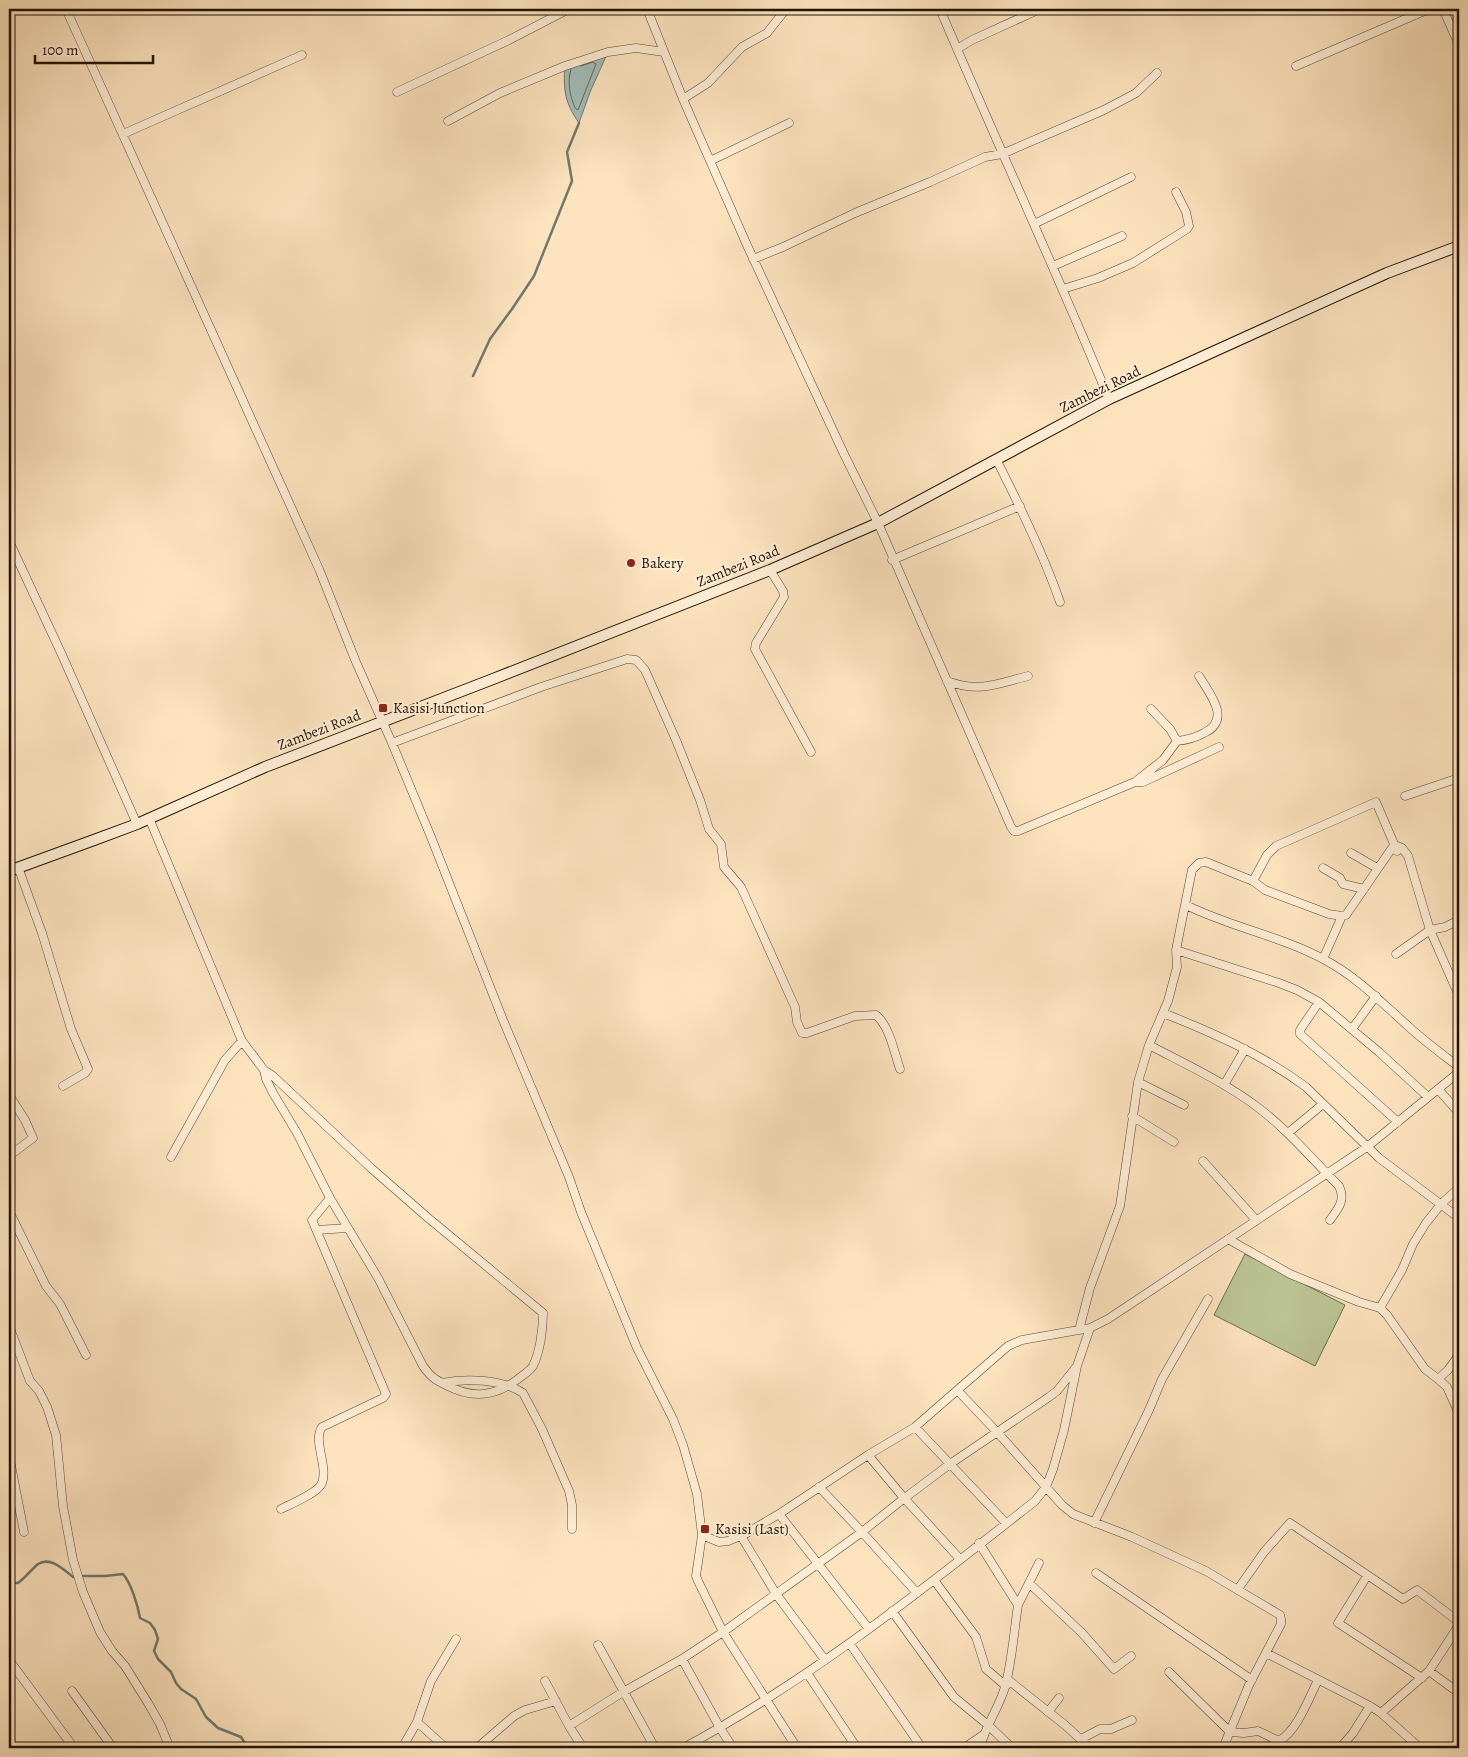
<svg xmlns="http://www.w3.org/2000/svg" width="1468" height="1757" viewBox="0 0 1468 1757" font-family="Alegreya,serif">
	<style>
		.green { fill: #bcc595; stroke: #6e6c4c }
		.water { fill: #a1bdb8; stroke: #6e796f }
		.lines { fill: none; stroke-linecap: round; stroke-linejoin: round }
		.shore { stroke: #61685d; stroke-width: 1 }
		.stream { stroke: #6e796f; stroke-width: 2.5 }
		.minor-casing { stroke: #584731; stroke-width: 9 }
		.secondary-casing { stroke: #211302; stroke-width: 12 }
		.minor { stroke: #feedd5; stroke-width: 8 }
		.secondary { stroke: #feedd5; stroke-width: 10 }
		.poi-dot { fill: #8f2418; stroke: #feedd5; stroke-width: 2 }
		.labels { text-anchor: middle; dominant-baseline: central; stroke-width: 4; stroke-linejoin: round; paint-order: stroke }
		.street-label { font-size: 15px; fill: #211302; stroke: #feedd5 }
		.poi-label { font-size: 15px; fill: #211302; stroke: #feedd5; text-anchor: start }
	</style>
	<rect width="100%" height="100%" fill="#fde4bf"/>
	<filter id="stains"><feTurbulence type="fractalNoise" baseFrequency=".004" numOctaves="4"/><feColorMatrix values="0 0 0 0 .2 0 0 0 0 .09 0 0 0 0 .02 0 0 0 .5 -.17"/></filter>
	<radialGradient id="worn" r=".72"><stop offset=".6" stop-color="#630" stop-opacity="0"/><stop offset="1" stop-color="#630" stop-opacity=".3"/></radialGradient>
	<!-- green -->
	<path class="green" d="M1245,1254l100,51 -30,61 -101,-51z"/>
	<!-- water -->
	<path class="water" d="M608,52l-18,40 -11,31c-14,-20 -16,-33 -14,-57z"/>
	<g class="lines">
		<!-- shore -->
		<path class="shore" d="M571,69c-4,14 -1,27 4,39l3,2 18,-46 -3,-2 -12,4"/>
		<!-- stream -->
		<path class="stream" d="M473,376l17,-37 22,-30 22,-33 38,-95 -5,-29 12,-29
			M82,1576h23l18,-2c8,9 15,32 17,44l10,5 5,7 3,9 -4,12 4,8 13,13 5,11 5,6 15,10 10,18 12,11 23,9 7,11
			M9,1583h9c7,-5 14,-14 20,-19 13,-8 26,6 35,13h2"/>
		<!-- minor casing -->
		<g class="minor-casing">
			<path id="minor" d="M66,9l253,560 37,93 36,81 39,94 72,183 66,157 12,35 56,136 36,71 10,26 14,49 5,41 17,7 9,-1 17,-7 34,-20 89,-59 47,-28 93,-81 14,-6 68,-12 18,-9 259,-172 92,-75
				M647,9l36,90 63,144 97,209 35,71 133,304 3,4h4l117,-49h8l76,-35
				M940,9c55,130 115,259 169,390
				M1443,9l16,36
				M957,49l15,-9 68,-31
				M1296,66l133,-57
				M397,92l112,-52 60,-31
				M683,99l25,-16 34,-36 25,-14 19,-24
				M448,121l52,-28 65,-27 43,-14 28,-4 28,4
				M123,134l179,-79
				M710,161l79,-38
				M1034,224l97,-47
				M753,259l30,-12 72,-34 75,-31 55,-25 17,-3 102,-44 32,-17 21,-20
				M1053,266l69,-30
				M1063,289l35,-11 35,-15 54,-34 2,-3 -3,-14 -10,-20
				M996,459c24,47 47,94 64,143
				M9,541l53,114 75,169
				M892,560l128,-54
				M770,570l13,21 1,6 -28,46 -1,6 56,103
				M947,681c32,12 49,3 81,-5
				M1151,709l19,20 7,12
				M392,743l149,-56 86,-28 9,1 9,10 31,70 24,60 9,29 12,15 3,23 17,20 54,120 2,15 5,11h5l48,-17 21,-1c14,12 18,37 24,54
				M1135,782l28,-22 14,-19c10,-1 18,-3 27,-8 28,-13 6,-39 -5,-57
				M1405,796l54,-18
				M149,818l93,223 22,29 9,6 98,92 56,49 116,96c0,16 -3,39 -10,53 -3,5 -10,9 -15,13 -23,18 -46,20 -72,6 -12,-6 -15,-8 -23,-19l-45,-88 -48,-80 -33,-65 -24,-40 -7,-14 -2,-9
				M1351,853l26,15
				M18,867l24,66 29,96 17,40 -3,4 -22,13
				M1323,868l17,10 3,6 21,5
				M1253,881l14,-26 9,-9 100,-44 21,49
				M1186,905c44,22 95,31 139,55 32,17 56,42 83,66 16,15 34,28 51,41
				M1176,950l103,33 18,7 22,12 60,50 49,45
				M1396,954l34,-24 15,-3 14,-7
				M1323,959l19,-43 4,-1 46,-67 5,3v-5l5,2 6,8 22,74 29,66
				M1319,1002l-19,28v4l98,88
				M1163,1013c51,20 100,42 143,74l73,71 80,60
				M1352,1029l24,-33
				M1149,1045c36,19 75,37 107,61 31,23 56,53 83,80 7,14 -1,23 -9,34
				M1138,1082l46,23
				M1224,1085l21,-36
				M1438,1089l21,24
				M9,1095l16,25 8,18 -24,18
				M1132,1116l42,26
				M1288,1133l35,-29
				M171,1157l54,-97 17,-19
				M1203,1161l53,59
				M9,1211l37,75 14,18 26,51
				M317,1230l30,-2
				M1228,1239l62,35 69,28 21,6 7,7 38,54 13,10
				M1380,1308l22,-38 11,-26 13,-21 16,-20 17,-15
				M9,1326l21,55 9,10 8,16 9,28 7,71 10,54 10,32 17,40 12,19 13,15 23,37 12,21 9,22 -2,2
				M1079,1330l11,-42 30,-82 18,-124 11,-37 19,-44 9,-34 -1,-17 16,-80 7,-7 7,-1 47,19 12,9 64,24 13,2
				M1459,1355l-11,15 -10,9 9,8 12,27
				M442,1383c23,-5 61,-4 81,10l19,36 27,62 3,14v24
				M958,1391l39,41 65,73 11,9 59,23 74,34 74,44 1,4v5l-32,61 -26,63
				M915,1427l91,96
				M9,1455l15,77
				M868,1455l36,43 56,61
				M819,1487l43,45 55,61
				M281,1509c10,-5 34,-15 40,-24 9,-16 -9,-44 1,-58l61,-29 3,-4 -74,-174 18,-22
				M779,1514l90,115
				M1094,1523l55,-113 13,-31 46,-80
				M702,1535l-6,41 2,5 25,51 74,116
				M741,1536l35,58 49,66
				M979,1543l39,62c-4,26 -6,57 -13,82 -6,21 -20,39 -25,61
				M1096,1573l156,107
				M1367,1576l-29,47 84,55
				M934,1580l42,57 10,32 20,17
				M1029,1583l53,50 32,36 17,-13
				M1238,1589l26,-37 26,-29 113,76 14,-9 42,32
				M1018,1605l21,-42
				M892,1611l62,86 34,28 24,23
				M850,1644l72,104
				M598,1645l57,103
				M1266,1653l104,53 11,7 39,35
				M682,1659l38,69 13,20
				M9,1660l65,88
				M1429,1671l30,22
				M1169,1672l61,60 14,1 14,-2 21,10c18,-10 30,-43 39,-61
				M807,1673l50,75
				M1007,1679l58,46 25,23
				M545,1681l24,45
				M72,1691l41,57
				M1048,1712l11,-14
				M1381,1713l48,-42 30,-46
				M417,1722l29,26
				M1081,1739l19,-10h11l21,-9
				M9,1746l1,2
				M402,1748l15,-26 14,-41 25,-42
				M477,1748l37,-32 11,-6 31,-9
				M583,1748l-14,-22 54,-34 59,-33 41,-27 139,-100 40,-32 48,-36 99,-67 8,-6 20,-25
				M683,1748c127,-68 239,-158 352,-247l11,-14 7,-18 11,-39 13,-64 13,-38
				M964,1748l19,-13
				M1340,1748l13,-15 17,-27"/>
		</g>
		<!-- secondary casing -->
		<g class="secondary-casing">
			<path id="secondary" d="M9,871l85,-31 43,-16 128,-57 228,-88 277,-109 108,-47 231,-124 278,-126 72,-27"/>
		</g>
		<!-- minor -->
		<use href="#minor" class="minor"/>
		<!-- secondary -->
		<use href="#secondary" class="secondary"/>
	</g>
	<!-- markers -->
	<g class="poi-dot">
		<circle cx="631" cy="563" r="5"/>
		<rect x="378" y="703" width="10" height="10" rx="2.5"/>
		<rect x="700" y="1524" width="10" height="10" rx="2.5"/>
	</g>
	<g class="labels">
		<!-- street labels -->
		<g class="street-label">
			<text transform="translate(1100 389) rotate(-26)">Zambezi Road</text>
			<text transform="translate(738 566) rotate(-22)">Zambezi Road</text>
			<text transform="translate(319 730) rotate(-21)">Zambezi Road</text>
		</g>
		<!-- poi labels -->
		<g class="poi-label">
			<text x="641" y="563">Bakery</text>
			<text x="393" y="708">Kasisi Junction</text>
			<text x="715" y="1529">Kasisi (Last)</text>
		</g>
	</g>
	<!-- margin -->
	<rect width="1468" height="1757" fill="none" stroke="#fde4bf" stroke-width="30"/>
	<rect x="10" y="10" width="1448" height="1737" fill="none" stroke="#211302" stroke-width="2.5"/>
	<rect x="15" y="15" width="1438" height="1727" fill="none" stroke="#211302"/>
	<!-- scale -->
	<path d="M35 55v8h118v-8" fill="none" stroke="#211302" stroke-width="2.5"/>
	<text x="42" y="55" font-size="15" fill="#211302" stroke="#feedd5" stroke-width="4" paint-order="stroke">100 m</text>
	<rect width="100%" height="100%" filter="url(#stains)"/>
	<rect width="100%" height="100%" fill="url(#worn)"/>
</svg>
